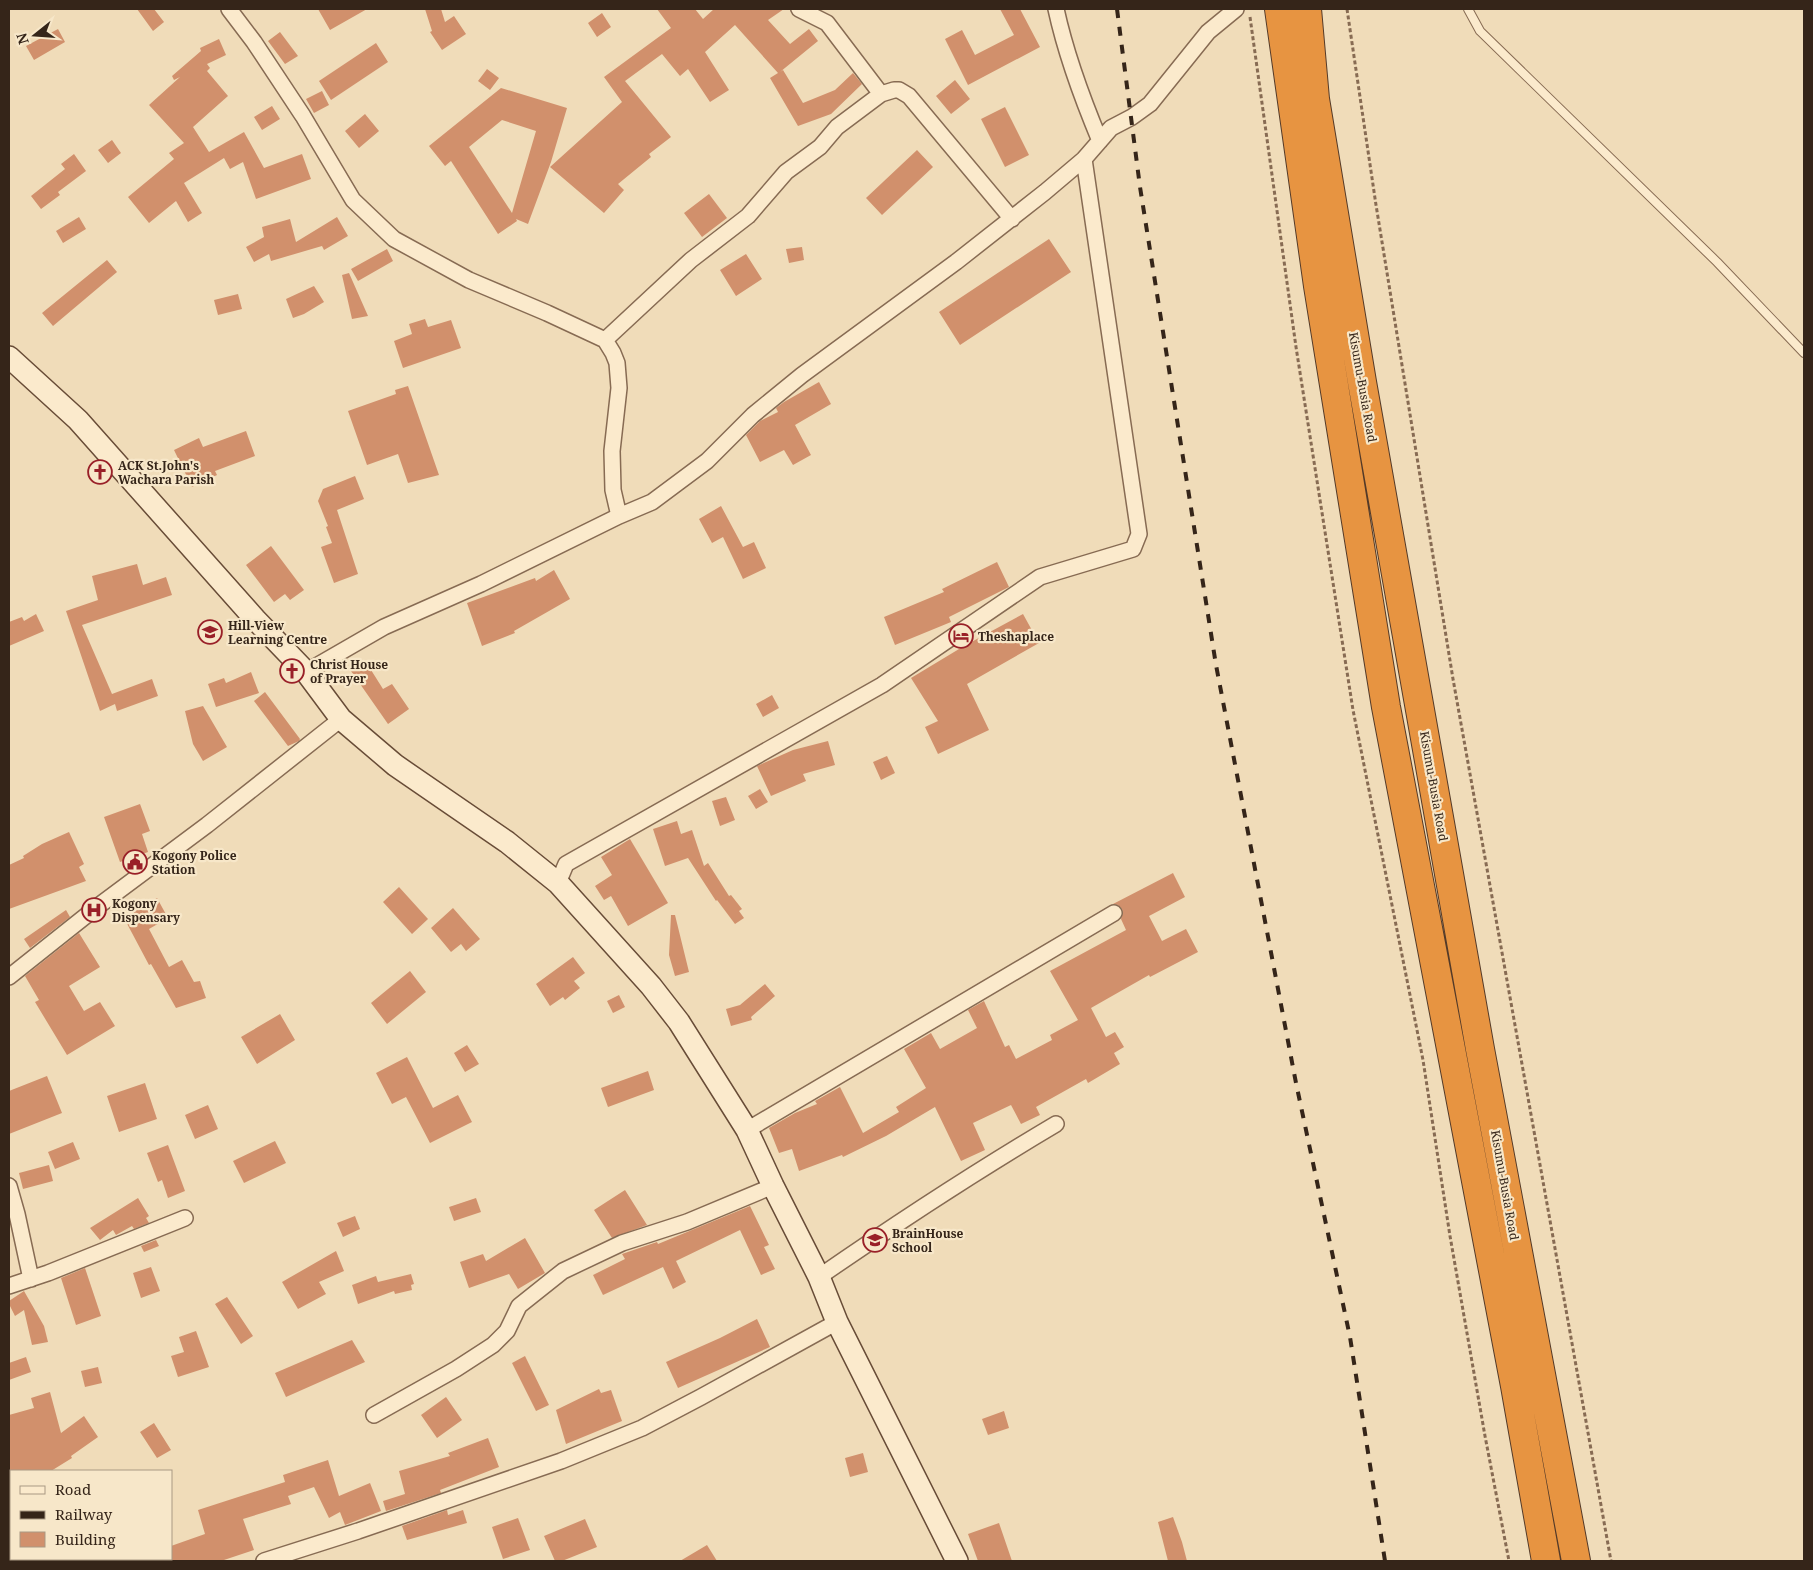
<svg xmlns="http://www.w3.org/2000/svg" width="1813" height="1570" viewBox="0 0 1813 1570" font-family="'Noto Serif',serif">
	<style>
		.building { fill: #d1906c; fill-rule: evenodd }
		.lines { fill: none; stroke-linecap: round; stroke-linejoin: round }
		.lane-casing { stroke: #876b53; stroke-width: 10 }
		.street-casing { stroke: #876b53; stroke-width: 18 }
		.secondary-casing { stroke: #684c37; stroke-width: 24 }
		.highway-casing { stroke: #543a28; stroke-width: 30 }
		.path { stroke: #876b53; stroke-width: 3; stroke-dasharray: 4 2.5; stroke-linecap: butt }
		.lane { stroke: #fbeacc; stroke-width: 8 }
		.street { stroke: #fbeacc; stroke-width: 15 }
		.secondary { stroke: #fbeacc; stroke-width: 21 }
		.highway { stroke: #e79441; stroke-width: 28 }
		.rail { stroke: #352519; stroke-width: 4; stroke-dasharray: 9 9; stroke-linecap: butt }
		.labels { text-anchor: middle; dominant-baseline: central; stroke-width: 4.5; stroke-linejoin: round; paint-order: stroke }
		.street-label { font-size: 12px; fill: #352519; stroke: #f7e7c9 }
		.poi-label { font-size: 12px; font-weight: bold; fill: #352519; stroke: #f7e7c9; text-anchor: start }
	</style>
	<rect width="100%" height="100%" fill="#f0dcb9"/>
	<!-- building -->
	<path class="building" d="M137,9h17l10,13 -11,9z
		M318,9h49l-37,21z
		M425,9h16l4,13 9,-6 12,18 -24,16 -12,-18 2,-1z
		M657,9h38l8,10 11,-10h70l-16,11 22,24 19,-15 9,12 -38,31 3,-2 20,33 32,-13 18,-17 9,11 -31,30 -33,12 -28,-48 8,-5 -43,-48 -30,27 24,38 -19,12 -22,-33 -8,7 -18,-22 -37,27 46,56 -22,17 2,3 -33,27 6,6 -20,23 -54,-46 72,-65 -18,-25 67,-49z
		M1000,9h20l20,38 -72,38 -23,-46 17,-9 13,25 39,-20z
		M602,13l9,14 -14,10 -9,-14z
		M58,29l7,13 -31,18 -8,-14z
		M280,32l18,24 -13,8 -17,-23z
		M219,39l7,16 -19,9 3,4 -3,3 21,25 -35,31 16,25 35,-20 20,36 38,-14 9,25 -55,20 -13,-37 -13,7 -6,-11 -40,25 18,30 -14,9 -12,-21 -27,22 -21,-26 46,-38 -5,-6 15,-10 -35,-38 31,-28 -6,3 -2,-4 29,-25 -1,-3z
		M376,43l12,19 -57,38 -12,-19z
		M487,69l12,9 -9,12 -12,-9z
		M955,80l15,19 -19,15 -15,-18z
		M501,88l66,20 -16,54 -23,62 -12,-5 1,2 -19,13 -47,-73 -6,5 -16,-20zM502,120l34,11 -24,82 -43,-66z
		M322,91l7,14 -15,8 -8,-14z
		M272,106l8,13 -18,11 -8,-13z
		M1005,107l24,48 -24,12 -24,-48z
		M365,114l14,17 -20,17 -14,-17z
		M112,140l9,13 -13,10 -10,-13z
		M917,150l16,17 -51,48 -16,-17z
		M74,154l12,17 -28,21 2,3 -19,14 -10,-13 34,-27 -4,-5z
		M709,194l18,24 -25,19 -18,-24z
		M79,217l7,12 -23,14 -7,-12z
		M337,217l11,19 -24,14 -2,-4 -51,15 -2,-7 -15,8 -8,-15 18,-10 -2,-10 28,-8 6,23z
		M1049,239l22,33 -111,73 -21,-33z
		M802,247l2,13 -15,3 -3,-14z
		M387,249l6,12 -35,20 -7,-12z
		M746,254l16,25 -26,17 -16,-26z
		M107,260l10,12 -64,54 -11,-13z
		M349,273l19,43 -16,3 -10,-44z
		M314,286l10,16 -20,12 -11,4 -7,-19z
		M238,294l4,15 -24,6 -4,-15z
		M425,319l3,8 23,-7 10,28 -58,20 -9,-27 18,-7 -3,-10z
		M819,382l12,22 -36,21 16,30 -18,10 -9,-15 -24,12 -14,-27 14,-14 18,-9 -2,-4 8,-6z
		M408,386l31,89 -31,8 -10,-29 -31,11 -19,-54 48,-17 -1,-4z
		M246,431l9,25 -40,15 2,4 -25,12 -18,-37 25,-12 4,9z
		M355,476l9,23 -27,11 21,64 -24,9 -13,-36 11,-4 -6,-16 2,-1 -10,-25 5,-12z
		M721,506l22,41 11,-5 12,26 -23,11 -20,-42 -11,6 -13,-24z
		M271,546l33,44 -14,10 -5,-6 -11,8 -28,-37z
		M997,562l12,25 -60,30 2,5 -56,23 -11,-28 60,-25 -2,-3z
		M137,564l6,21 23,-8 6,18 -90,30 30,69 40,-15 6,17 -41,15 -2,-7 -15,7 -34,-100 32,-11 -6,-24z
		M554,570l16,29 -56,32 1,2 -33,13 -15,-43 68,-25 1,3z
		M36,614l8,17 -35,15v-24l13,-5 2,4z
		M1023,614l16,29 -72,41 22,46 -51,24 -13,-27 13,-6 -27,-43 53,-32z
		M366,662l17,27 9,-5 17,25 -21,15 -37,-53z
		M251,672l8,21 -43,14 -8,-23 16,-6 2,5z
		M265,692l35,47 -1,2 -11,5 -34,-45z
		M772,695l7,13 -16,9 -7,-13z
		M203,706l24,41 -24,14 -10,-17 -8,-33z
		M828,741l7,24 -32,9 3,7 -35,15 -14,-30 36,-16z
		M887,756l8,17 -14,7 -8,-18z
		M760,789l8,13 -12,7 -8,-13z
		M726,797l9,23 -15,6 -8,-25z
		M140,804l10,27 -8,3 6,18 -28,10 -16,-45z
		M677,821l4,13 11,-4 12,36 4,-3 21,33 2,-1 11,14 -3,2 5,7 -9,6 -18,-24 -1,1 -28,-43 -23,8 -12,-37z
		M69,832l15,32 -5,3 7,14 -77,28v-44l15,-7 -1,-2 19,-12z
		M630,839l38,64 -40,23 -17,-30 -7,4 -9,-14 17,-11 -11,-18z
		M1173,873l12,24 -36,19 13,25 24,-12 12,23 -48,25 -1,-2 -58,33 15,29 9,-5 9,15 -10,6 6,11 -32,19 -2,-4 -50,28 4,8 -19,9 -10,-19 -38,18 12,27 -24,11 -26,-54 -49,29 -43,21 -1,-2 -43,16 -7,-22 -13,4 -10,-25 26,-15 22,-9 -2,-3 25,-14 23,46 36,-21 -3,-5 30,-19 -22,-39 27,-16 9,16 37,-21 -9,-18 16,-9 21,46 4,-2 7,14 36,-19 -2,-5 28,-15 -28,-49 76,-41 -5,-11 2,-6 -1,-4 -4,-4 -5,-1z
		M399,887l29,32 -16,15 -29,-32z
		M157,898l11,20 -19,11 20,38 13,-7 12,22 6,-1 6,17 -30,10 -25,-44 -2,1 -25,-47z
		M453,908l27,31 -14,12 -5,-7 -10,8 -20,-24z
		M66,910l4,7 -40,31 -6,-9z
		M671,915h4l14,57 -14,4 -6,-21z
		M79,933l21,34 -31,19 15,25 16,-9 15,24 -48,29 -32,-53 4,-2 -14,-24z
		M573,957l12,16 -11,8 6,7 -15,12 -2,-3 -13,9 -14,-22z
		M410,971l16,21 -39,32 -16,-21z
		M765,984l10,12 -24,21 1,3 -21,6 -5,-17 14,-4z
		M619,995l6,12 -12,6 -6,-12z
		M280,1014l15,26 -38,24 -16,-27z
		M467,1045l12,19 -14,8 -11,-19z
		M407,1057l26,51 25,-13 14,27 -42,21 -24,-46 -14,7 -16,-31z
		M648,1071l6,19 -46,17 -7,-19z
		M47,1076l15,37 -53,21v-43z
		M145,1083l12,36 -38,13 -12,-36z
		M208,1105l10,24 -23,10 -10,-24z
		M275,1141l11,22 -42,20 -11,-22z
		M73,1142l7,17 -25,10 -7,-17z
		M168,1145l17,46 -17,7 -6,-18 -4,2 -11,-29z
		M49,1165l4,16 -30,8 -4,-16z
		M625,1190l22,35 -35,13 -18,-28z
		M138,1198l11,18 -3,2 3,5 -15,6 -2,-3 -16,9 -3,-5 -13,10 -10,-12z
		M476,1198l5,14 -27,9 -5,-14z
		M750,1206l19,39 -5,2 11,22 -14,6 -21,-45 -64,31 10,21 -13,7 -10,-22 -60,28 -10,-20 32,-16 -3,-5 35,-12 1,2z
		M355,1216l5,13 -17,8 -6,-14z
		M525,1238l20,35 -27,16 -9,-15 -40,14 -9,-26 23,-8 3,7z
		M156,1240l3,6 -15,6 -3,-6z
		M336,1251l8,20 -25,11 7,12 -28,15 -16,-27z
		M151,1267l9,24 -19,7 -8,-25z
		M85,1268l16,48 -25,9 -15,-47z
		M411,1274l3,10 -3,1 1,5 -17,4 -1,-3 -36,13 -6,-19 24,-9 2,6z
		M24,1291l20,35 4,16 -16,3 -8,-35 -9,6 -6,-12v-3z
		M227,1297l26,39 -12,8 -26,-40z
		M757,1319l13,28 -92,41 -12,-26 54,-24z
		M196,1331l13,36 -31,10 -7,-21 13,-4 -5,-15z
		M352,1340l13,22 -79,35 -11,-24z
		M525,1356l24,49 -13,6 -24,-48z
		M26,1357l5,15 -22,8v-17z
		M98,1367l4,16 -17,4 -4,-16z
		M599,1389l2,4 10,-3 11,31 -56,23 -10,-34z
		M50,1392l11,41 23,-17 14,21 -27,19 1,2 -21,13h-42v-56l25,-7 -3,-10z
		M446,1397l16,23 -25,18 -16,-23z
		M1004,1411l5,17 -21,7 -6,-16z
		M154,1423l17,27 -14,8 -17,-26z
		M488,1438l11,29 -59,23 1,3 -55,18 -3,-10 22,-7 -6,-23 51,-15 -2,-3z
		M863,1453l5,19 -18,5 -5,-19z
		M328,1460l11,36 31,-13 11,28 -36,14 -5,-13 -11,6 -15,-31 -26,9 3,8 -48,15 11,31 -33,11h-50v-15l34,-12 -7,-24 87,-28 -2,-7z
		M447,1510l1,5 15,-5 4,13 -60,17 -5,-14z
		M1173,1517l9,25 5,19h-19l-10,-39z
		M518,1518l12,32 -27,9 -11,-32z
		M585,1519l12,28 -35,14h-7l-11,-25z
		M999,1523l13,38h-34l-10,-27z
		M707,1545l10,16h-37z"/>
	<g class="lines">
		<!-- lane casing -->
		<g class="lane-casing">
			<path id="lane" d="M1468,9l12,22 237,231 87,91"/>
		</g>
		<!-- street casing -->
		<g class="street-casing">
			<path id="street" d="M229,9l25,33 49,74 50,84 41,39 75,41 78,33 58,27 8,13 4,10 2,25 -7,63 1,39 6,26
				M799,9l28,14 54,71
				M1056,9c10,46 26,89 44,132
				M605,340l86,-80 57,-44 38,-44 34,-25 17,-20 44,-33 13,-4h5l10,6 103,123
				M306,672l78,-45 97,-43 138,-68 33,-14 55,-41 46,-46 49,-40 154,-113 89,-70 39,-33 27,-31 21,-11 18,-13 58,-72 28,-23
				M558,883l8,-19 316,-179 158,-108 93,-28 6,-15 -55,-375
				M9,977l88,-70 110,-82 134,-106
				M747,1130l367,-217
				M9,1186l8,28 14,65
				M819,1277c78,-54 156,-105 237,-153
				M9,1286l39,-13 137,-55
				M374,1415l82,-46 37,-24 14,-14 12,-25 44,-35 59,-28 65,-21 86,-36
				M9,1559l3,2
				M264,1561l94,-30 203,-70 81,-33 59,-31 136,-75"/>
		</g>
		<!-- secondary casing -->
		<g class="secondary-casing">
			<path id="secondary" d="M9,357l69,63 177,199 51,53 35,47 54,46 112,77 51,41 93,103 28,36 68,108 26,56 46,91 18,45 120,239"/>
		</g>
		<!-- highway casing -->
		<g class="highway-casing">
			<path id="highway" d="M1279,9l39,277 68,421 129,679 31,175
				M1307,9l8,90 47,283 118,667 96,512"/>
		</g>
		<!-- path -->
		<path class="path" d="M1347,9l29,196 77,474 158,882
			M1250,17l46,330 57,363 70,350 27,176 35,200 24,125"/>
		<!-- lane -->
		<use href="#lane" class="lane"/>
		<!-- street -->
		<use href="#street" class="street"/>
		<!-- secondary -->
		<use href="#secondary" class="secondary"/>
		<!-- highway -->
		<use href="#highway" class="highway"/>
		<!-- rail -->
		<path class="rail" d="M1117,9l23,178 76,478 80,418 54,254 35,224"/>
	</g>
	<!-- icons -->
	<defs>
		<g id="church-ring" transform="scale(1.25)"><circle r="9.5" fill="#f7e7c9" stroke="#992028" stroke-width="1.5"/><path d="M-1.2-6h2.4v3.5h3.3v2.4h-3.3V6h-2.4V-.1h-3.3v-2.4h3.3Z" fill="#992028"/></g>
		<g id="school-ring" transform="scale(1.25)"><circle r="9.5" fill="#f7e7c9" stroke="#992028" stroke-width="1.5"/><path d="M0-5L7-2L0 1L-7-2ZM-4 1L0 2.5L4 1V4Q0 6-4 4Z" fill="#992028"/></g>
		<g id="hotel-ring" transform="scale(1.25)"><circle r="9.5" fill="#f7e7c9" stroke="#992028" stroke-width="1.5"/><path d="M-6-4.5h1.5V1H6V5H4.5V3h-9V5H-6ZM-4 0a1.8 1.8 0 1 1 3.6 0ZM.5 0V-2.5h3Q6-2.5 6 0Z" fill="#992028"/></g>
		<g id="civic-ring" transform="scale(1.25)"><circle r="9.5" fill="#f7e7c9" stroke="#992028" stroke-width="1.5"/><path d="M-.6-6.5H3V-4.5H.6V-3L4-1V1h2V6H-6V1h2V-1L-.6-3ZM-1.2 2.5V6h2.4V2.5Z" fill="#992028"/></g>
		<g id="hospital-ring" transform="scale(1.25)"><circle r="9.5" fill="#f7e7c9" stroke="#992028" stroke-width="1.5"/><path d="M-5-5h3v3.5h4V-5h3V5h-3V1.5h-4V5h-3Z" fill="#992028"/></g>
	</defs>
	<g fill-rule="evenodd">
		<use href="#church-ring" x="100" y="472"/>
		<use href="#school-ring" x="210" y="632"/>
		<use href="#hotel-ring" x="961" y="636"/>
		<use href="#church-ring" x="292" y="671"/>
		<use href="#civic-ring" x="135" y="862"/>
		<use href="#hospital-ring" x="94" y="910"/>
		<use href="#school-ring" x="875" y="1240"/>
	</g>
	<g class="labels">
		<!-- street labels -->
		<g class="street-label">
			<text transform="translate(1363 387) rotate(80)">Kisumu-Busia Road</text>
			<text transform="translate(1434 786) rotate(80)">Kisumu-Busia Road</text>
			<text transform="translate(1505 1185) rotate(80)">Kisumu-Busia Road</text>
		</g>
		<!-- poi labels -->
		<g class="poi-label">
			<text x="118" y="465">ACK St.John's<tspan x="118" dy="14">Wachara Parish</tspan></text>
			<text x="228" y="625">Hill-View<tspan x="228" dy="14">Learning Centre</tspan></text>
			<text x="978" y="636">Theshaplace</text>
			<text x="310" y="664">Christ House<tspan x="310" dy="14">of Prayer</tspan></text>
			<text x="152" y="855">Kogony Police<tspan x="152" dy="14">Station</tspan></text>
			<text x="112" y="903">Kogony<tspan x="112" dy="14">Dispensary</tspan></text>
			<text x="892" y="1233">BrainHouse<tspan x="892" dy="14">School</tspan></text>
		</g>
	</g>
	<!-- border -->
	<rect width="1813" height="1570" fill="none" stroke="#352519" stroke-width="20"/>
	<!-- legend -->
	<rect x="10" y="1470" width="162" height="90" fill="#f7e7c9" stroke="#a99983"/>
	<rect x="20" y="1486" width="25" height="8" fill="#fbeacc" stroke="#a99983"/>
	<text x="55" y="1495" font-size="15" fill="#352519">Road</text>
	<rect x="20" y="1511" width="25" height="8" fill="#352519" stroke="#a99983"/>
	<text x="55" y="1520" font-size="15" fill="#352519">Railway</text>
	<rect x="20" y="1532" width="25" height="15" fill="#d1906c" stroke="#a99983"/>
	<text x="55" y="1545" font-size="15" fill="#352519">Building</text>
	<!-- north arrow -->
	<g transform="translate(35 35) rotate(253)" stroke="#f7e7c9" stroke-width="4" paint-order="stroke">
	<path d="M0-4L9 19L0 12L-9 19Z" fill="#352519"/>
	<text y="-8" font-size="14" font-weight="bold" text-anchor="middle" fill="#352519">N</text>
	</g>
</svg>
